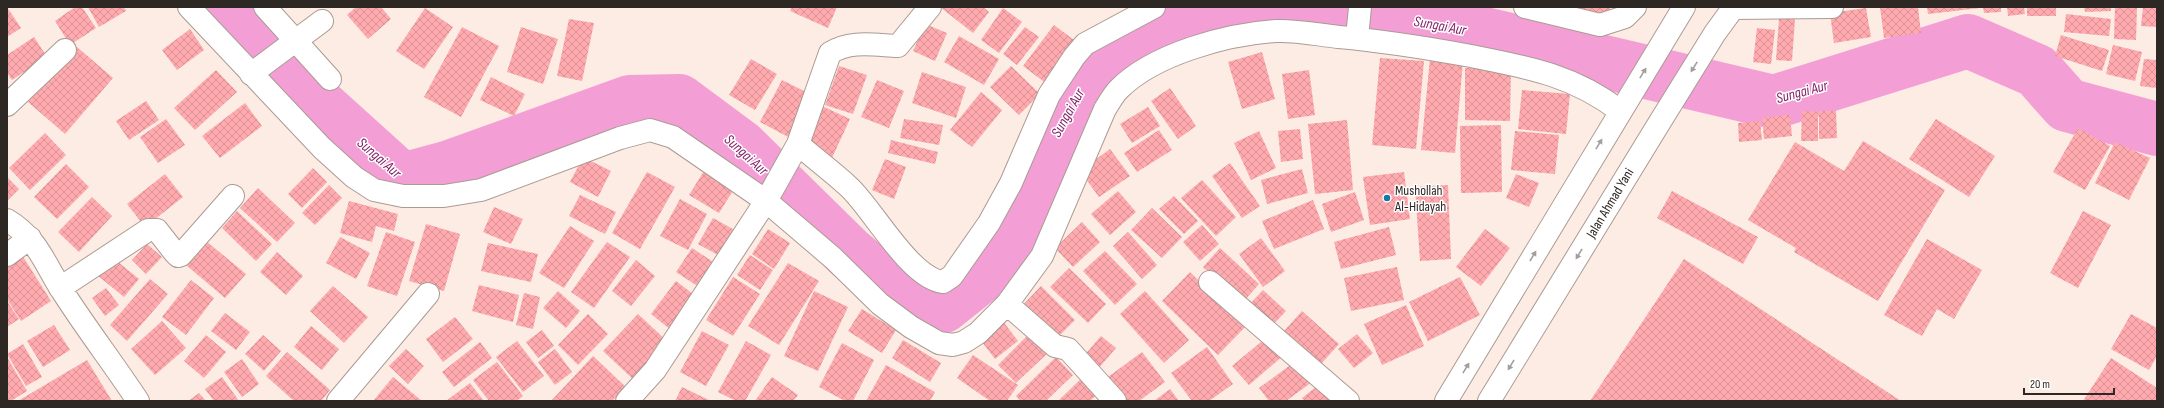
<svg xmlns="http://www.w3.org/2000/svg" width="2164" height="408" viewBox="0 0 2164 408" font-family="'Sofia Sans Condensed',sans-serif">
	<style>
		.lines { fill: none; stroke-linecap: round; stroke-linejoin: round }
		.river { stroke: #f49ed6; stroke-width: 54 }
		.building { fill: url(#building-cross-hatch) }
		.minor-casing { stroke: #ab9b93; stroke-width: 24 }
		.highway-casing { stroke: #ab9b93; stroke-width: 24 }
		.minor { stroke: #fff; stroke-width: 22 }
		.highway { stroke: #fff; stroke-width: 22 }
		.oneway { fill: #a19e9c }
		.poi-dot { fill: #1a76a4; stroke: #fff; stroke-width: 1.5 }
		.labels { text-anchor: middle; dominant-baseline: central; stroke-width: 3; stroke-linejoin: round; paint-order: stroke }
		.poi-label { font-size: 14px; fill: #2e2824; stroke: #fff; text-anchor: start }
		.street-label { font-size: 14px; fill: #2e2824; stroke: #fff }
		.water-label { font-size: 15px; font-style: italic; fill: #842169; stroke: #fff }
	</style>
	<defs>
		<pattern id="building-cross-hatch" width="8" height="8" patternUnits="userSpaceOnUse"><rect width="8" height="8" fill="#feaaaf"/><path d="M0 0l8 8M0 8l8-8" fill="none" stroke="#da9296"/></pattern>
	</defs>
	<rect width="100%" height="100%" fill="#fcece3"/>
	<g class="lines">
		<!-- river -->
		<path class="river" d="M220,7l58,61 124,112 48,-13 180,-65 49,-1 62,46 108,106 61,51 33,2 68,-54 34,-94 35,-71 92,-56 69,-20 90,-1 115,15 328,77 194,-61 69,30 30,34 90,24"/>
	</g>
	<!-- building -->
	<path class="building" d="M7,7l14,21 -14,9z
		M75,7h7l14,21 -26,17 -15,-24z
		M88,7h36l2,4 -27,16z
		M356,7h25l10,12 -23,20 -21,-24z
		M792,7h45l-9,21 -38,-17z
		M940,7h43l6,5 -16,21z
		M1563,7h47l-2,13z
		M1880,7h38l3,26 -37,5z
		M1927,7h53v1l-52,6z
		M1983,7h18v5l-17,1z
		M2007,7h17l1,7 -17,2z
		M2027,7h29v9h-29z
		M2084,7h27v4l-26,1z
		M2115,7h22l-1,33 -22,-1z
		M2143,7h14v20l-16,-1z
		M425,8l28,19 -29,42 -28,-18z
		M1003,8l19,14 -23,31 -18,-13z
		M1866,8l5,29 -37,6 -4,-30z
		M2066,14l45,5 -2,17 -45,-4z
		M1779,18l16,1 -3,42 -16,-1z
		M569,19l25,4 -12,58 -25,-5z
		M925,24l22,9 -12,28 -22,-10z
		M1054,25l24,18 -31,41 -24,-18z
		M462,27l37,19 -38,71 -37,-20z
		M521,27l37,12 -15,45 -36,-12z
		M1025,27l14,10 -22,28 -14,-11z
		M1757,28l18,2 -4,34 -18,-2z
		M190,29l14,21 -27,20 -15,-20z
		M2061,35l48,15 -7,21 -47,-15z
		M959,36l40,23 -15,26 -40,-23z
		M34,37l13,20 -35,23 -5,-7v-18z
		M2113,45l29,7 -7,29 -29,-7z
		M77,47l36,31 -48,56 -37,-32z
		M1262,52l13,47 -33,10 -14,-47z
		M1380,58l44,3 -8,88 -44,-4z
		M751,59l26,15 -22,36 -26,-15z
		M1430,59l33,2 -8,92 -34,-3z
		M2144,59l13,1v28l-17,-2z
		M839,66l28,9 -14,39 -28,-9z
		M1011,66l29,28 -21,21 -29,-28z
		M1465,68h46l-1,53 -45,-1z
		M216,70l21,22 -42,38 -21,-22z
		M1309,70l6,45 -27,4 -6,-45z
		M922,72l44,15 -10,31 -44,-15z
		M491,77l34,17 -11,22 -34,-16z
		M782,80l30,15 -22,43 -30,-16z
		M877,80l27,11 -15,37 -28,-11z
		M1170,88l26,38 -18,13 -27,-38z
		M1522,90l48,4 -4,40 -48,-5z
		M981,92l21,18 -30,37 -22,-17z
		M146,101l13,19 -30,20 -13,-19z
		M245,103l17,23 -42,32 -18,-22z
		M822,106l28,13 -19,41 -28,-12z
		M1148,107l12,19 -28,17 -12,-19z
		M1802,111l16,1v29h-17z
		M1819,111h17l1,27 -18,1z
		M1790,115l2,21 -28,3 -2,-21z
		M166,119l19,26 -27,18 -18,-26z
		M904,119l39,6 -4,20 -39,-7z
		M1936,119l59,37 -26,41 -60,-38z
		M1347,120l6,70 -38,4 -7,-70z
		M1760,121l2,19 -23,2 -1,-19z
		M1501,125l1,67 -41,1 -1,-67z
		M2078,128l32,18 -25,44 -32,-18z
		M1300,129l3,30 -22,3 -3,-31z
		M1159,130l13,20 -35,22 -13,-19z
		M1259,131l17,37 -25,12 -17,-37z
		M1515,131l44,4 -4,39 -44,-4z
		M45,133l21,22 -36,35 -21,-22z
		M891,140l47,12 -3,12 -47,-11z
		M1863,141l82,49 -67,111 -84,-49 2,-4 -48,-28 47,-78 49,29z
		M2115,142l35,16 -21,42 -34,-17z
		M1110,149l20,27 -31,21 -19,-26z
		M583,157l28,14 -13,26 -28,-15z
		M885,159l21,8 -12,32 -22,-9z
		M1230,163l30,43 -18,12 -30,-42z
		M66,164l23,23 -32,32 -23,-22z
		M313,168l14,14 -25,26 -14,-14z
		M1302,169l6,24 -41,11 -6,-24z
		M704,171l30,18 -15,24 -30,-18z
		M647,172l28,15 -35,62 -28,-16z
		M1404,172l6,47 -40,6 -7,-48z
		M165,174l18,23 -38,30 -18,-23z
		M1516,174l23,9 -10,24 -23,-9z
		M7,177l12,12 -12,12z
		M1202,180l34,37 -20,19 -35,-38z
		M329,185l13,13 -27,27 -13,-12z
		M1448,185l3,74 -31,2 -5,-74z
		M258,188l37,35 -18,19 -37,-34z
		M1118,191l18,21 -26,23 -19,-21z
		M1672,191l86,46 -15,27 -86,-46z
		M1355,192l9,28 -33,12 -9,-28z
		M580,195l36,17 -11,22 -36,-18z
		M1174,196l24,25 -14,13 -25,-25z
		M92,197l20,19 -33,36 -21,-20z
		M680,199l27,15 -19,36 -28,-14z
		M1313,200l11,29 -50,20 -12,-28z
		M349,201l49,13 -4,17 -18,-5 -4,16 -32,-9z
		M494,207l29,12 -12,25 -28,-12z
		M1152,208l30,29 -20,21 -31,-28z
		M237,211l35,33 -16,17 -34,-33z
		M2083,211l28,14 -33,63 -28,-15z
		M713,218l27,15 -15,26 -27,-15z
		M1082,222l18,20 -27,25 -18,-19z
		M426,224l34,10 -16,57 -35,-10z
		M1202,225l17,19 -19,17 -17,-19z
		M570,226l24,15 -30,47 -25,-15z
		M1389,227l7,28 -55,14 -7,-27z
		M768,229l22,14 -16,26 -22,-15z
		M1485,229l25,19 -29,38 -25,-19z
		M386,232l29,10 -18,54 -30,-10z
		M1128,232l29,33 -15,14 -29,-33z
		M340,237l30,16 -14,26 -30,-16z
		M1261,238l24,33 -22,16 -24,-33z
		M1927,239l55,31 -28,49 -17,-10 -15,27 -38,-21z
		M206,241l40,33 -21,24 -39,-33z
		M607,242l23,15 -36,51 -23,-16z
		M488,243l50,11 -7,28 -50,-11z
		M147,244l15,13 -16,17 -14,-14z
		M692,248l29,19 -16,24 -29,-19z
		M1220,248l39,36 -17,19 -39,-36z
		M1105,251l32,33 -22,21 -32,-34z
		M277,252l26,24 -17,19 -26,-23z
		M22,255l29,46 -30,20 -14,-22v-35z
		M750,255l23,15 -13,20 -23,-15z
		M112,257l27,22 -15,18 -27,-22z
		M1684,259l217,142h-311z
		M636,260l19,16 -24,30 -19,-15z
		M788,263l31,18 -40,64 -31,-19z
		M1397,267l7,33 -53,11 -7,-33z
		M1069,268l37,36 -18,19 -38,-36z
		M1190,272l56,54 -28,29 -56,-54z
		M733,277l27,17 -27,42 -27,-16z
		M1460,277l20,38 -52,26 -19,-39z
		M150,279l18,15 -41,47 -17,-16z
		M191,280l23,18 -28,37 -24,-18z
		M676,281l21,16 -26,33 -20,-16z
		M479,285l40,10 -6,27 -41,-11z
		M333,286l35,31 -24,26 -34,-32z
		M1041,286l34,34 -19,19 -34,-33z
		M106,288l13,17 -14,11 -13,-18z
		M1263,290l23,21 -17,18 -23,-21z
		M558,291l22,20 -14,17 -23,-20z
		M814,291l34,16 -30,64 -34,-15z
		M1145,291l44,49 -25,23 -44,-49z
		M524,293l16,4 -7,32 -17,-4z
		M7,301l12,18 -12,8z
		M1406,305l18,41 -42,19 -18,-41z
		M862,309l34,21 -14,23 -34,-22z
		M1302,311l37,33 -18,20 -37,-33z
		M225,313l25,19 -14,18 -25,-19z
		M588,314l20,20 -30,31 -20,-20z
		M638,314l32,30 -35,37 -32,-30z
		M2131,314l26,14v28l-8,14 -38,-21z
		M455,317l18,22 -30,23 -17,-23z
		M1002,320l16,21 -23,18 -16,-21z
		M162,321l24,27 -31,27 -24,-26z
		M54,325l16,25 -27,17 -16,-26z
		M311,326l28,23 -17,21 -28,-23z
		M542,330l12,16 -16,12 -12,-16z
		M702,331l27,14 -23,41 -26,-14z
		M1032,331l19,19 -35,33 -18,-18z
		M1357,334l16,19 -19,15 -16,-19z
		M206,335l20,17 -22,26 -20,-17z
		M263,335l18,16 -17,20 -19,-17z
		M1101,336l15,12 -19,22 -15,-12z
		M1268,336l16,19 -35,30 -17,-19z
		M903,340l38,23 -11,19 -38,-24z
		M517,341l27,35 -21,16 -27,-35z
		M746,341l25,14 -26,46h-9l-18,-9z
		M480,342l12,16 -38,29 -12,-15z
		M842,343l32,17 -21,41h-8l-26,-14z
		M23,344l19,33 -16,9 -19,-32z
		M1207,347l26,37 -24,17h-17l-21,-28z
		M406,349l18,17 -16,18 -19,-18z
		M555,349l17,23 -17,13 -17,-23z
		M287,352l43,38 -9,11h-27l-28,-25z
		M1142,352l23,30 -26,19h-13l-18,-24z
		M973,355l45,30 -11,16h-17l-33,-23z
		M593,356l33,31 -14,14h-61z
		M7,357l20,34 -16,10h-4z
		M1056,357l17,18 -27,26h-26l-4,-5z
		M2111,358l46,30v13h-74z
		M242,359l17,25 -17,13 -18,-25z
		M87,360l25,41h-94z
		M1296,361l16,21 -26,19h-17l-10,-13z
		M497,362l26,34 -6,5h-28l-16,-21z
		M886,365l49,27 -5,9h-64z
		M1086,374l16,16 -12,11h-32z
		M222,377l17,24h-25l-9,-12z
		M393,377l29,24h-49z
		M772,377l26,18 -5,6h-38z
		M470,383l14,18h-38z
		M1321,383l14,18h-30l-3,-3z
		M682,387l29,14h-36z
		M1170,389l9,12h-25z
		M199,393l7,8h-18z"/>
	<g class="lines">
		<!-- minor casing -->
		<g class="minor-casing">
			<path id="minor" d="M189,7l133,141 32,29 20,13 29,6h41l37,-6 139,-52 30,-8 23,7 93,64 67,57 47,46 31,23 28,16 14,2 11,-3 14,-9 29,-29 35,-48 63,-147c4,-6 8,-14 14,-20 35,-35 108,-55 157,-58 20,-1 43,4 63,6 45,4 88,11 132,19 56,11 102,19 149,55
				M265,7l65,72
				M1525,7l75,18 25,-8 10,-10
				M1733,8l99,-1
				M1357,38l3,-31
				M251,74l71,-53
				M7,105l58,-55
				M798,144c17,15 35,28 52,44 24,23 60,90 93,94l9,-6 37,-53 22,-40 38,-88 25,-38 11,-13 69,-37
				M7,220c30,18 37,42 54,69 24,38 52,74 77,112
				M7,255l23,-17
				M1210,282l138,119
				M60,288l88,-58h9l18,23 3,3 3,-1 52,-59
				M1007,304l48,42 13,3 47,52
				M338,401l90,-107
				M627,401l28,-31 111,-169 32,-57 32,-91c20,-13 44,-8 68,-7l32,-39"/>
		</g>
		<!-- highway casing -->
		<g class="highway-casing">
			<path id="highway" d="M1446,401l238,-394
				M1489,401l169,-276 57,-92 19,-26"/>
		</g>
		<!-- minor -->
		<use href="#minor" class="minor"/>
		<!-- highway -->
		<use href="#highway" class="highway"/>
	</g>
	<!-- one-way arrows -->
	<defs><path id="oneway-solid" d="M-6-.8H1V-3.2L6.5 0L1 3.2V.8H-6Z"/></defs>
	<g class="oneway">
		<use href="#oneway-solid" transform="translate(1694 67) rotate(122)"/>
		<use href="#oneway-solid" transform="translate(1643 73) rotate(-58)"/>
		<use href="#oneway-solid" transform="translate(1599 144) rotate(-59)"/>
		<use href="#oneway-solid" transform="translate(1579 254) rotate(121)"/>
		<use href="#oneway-solid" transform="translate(1533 256) rotate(-59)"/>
		<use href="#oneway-solid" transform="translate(1511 365) rotate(121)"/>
		<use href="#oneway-solid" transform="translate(1466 368) rotate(-59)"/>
	</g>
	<!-- markers -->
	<circle class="poi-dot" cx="1387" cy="198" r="4"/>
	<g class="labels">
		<!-- poi labels -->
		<g class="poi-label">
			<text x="1395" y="190">Mushollah<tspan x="1395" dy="16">Al-Hidayah</tspan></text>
		</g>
		<!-- street labels -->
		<g class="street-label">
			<text transform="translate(1610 203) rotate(-59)">Jalan Ahmad Yani</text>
		</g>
		<!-- water labels -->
		<g class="water-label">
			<text transform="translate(1440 26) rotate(10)">Sungai Aur</text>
			<text transform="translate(1802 92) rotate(-15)">Sungai Aur</text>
			<text transform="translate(1068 113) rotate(-61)">Sungai Aur</text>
			<text transform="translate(746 155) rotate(42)">Sungai Aur</text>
			<text transform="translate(379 158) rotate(41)">Sungai Aur</text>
		</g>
	</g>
	<!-- border -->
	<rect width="2164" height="408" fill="none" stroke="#2e2824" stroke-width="16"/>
	<!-- scale -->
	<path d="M2024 388v6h90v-6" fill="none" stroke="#2e2824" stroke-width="2"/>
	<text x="2030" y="388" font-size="12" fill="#2e2824" stroke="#ffffff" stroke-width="3" paint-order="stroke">20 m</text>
</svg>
